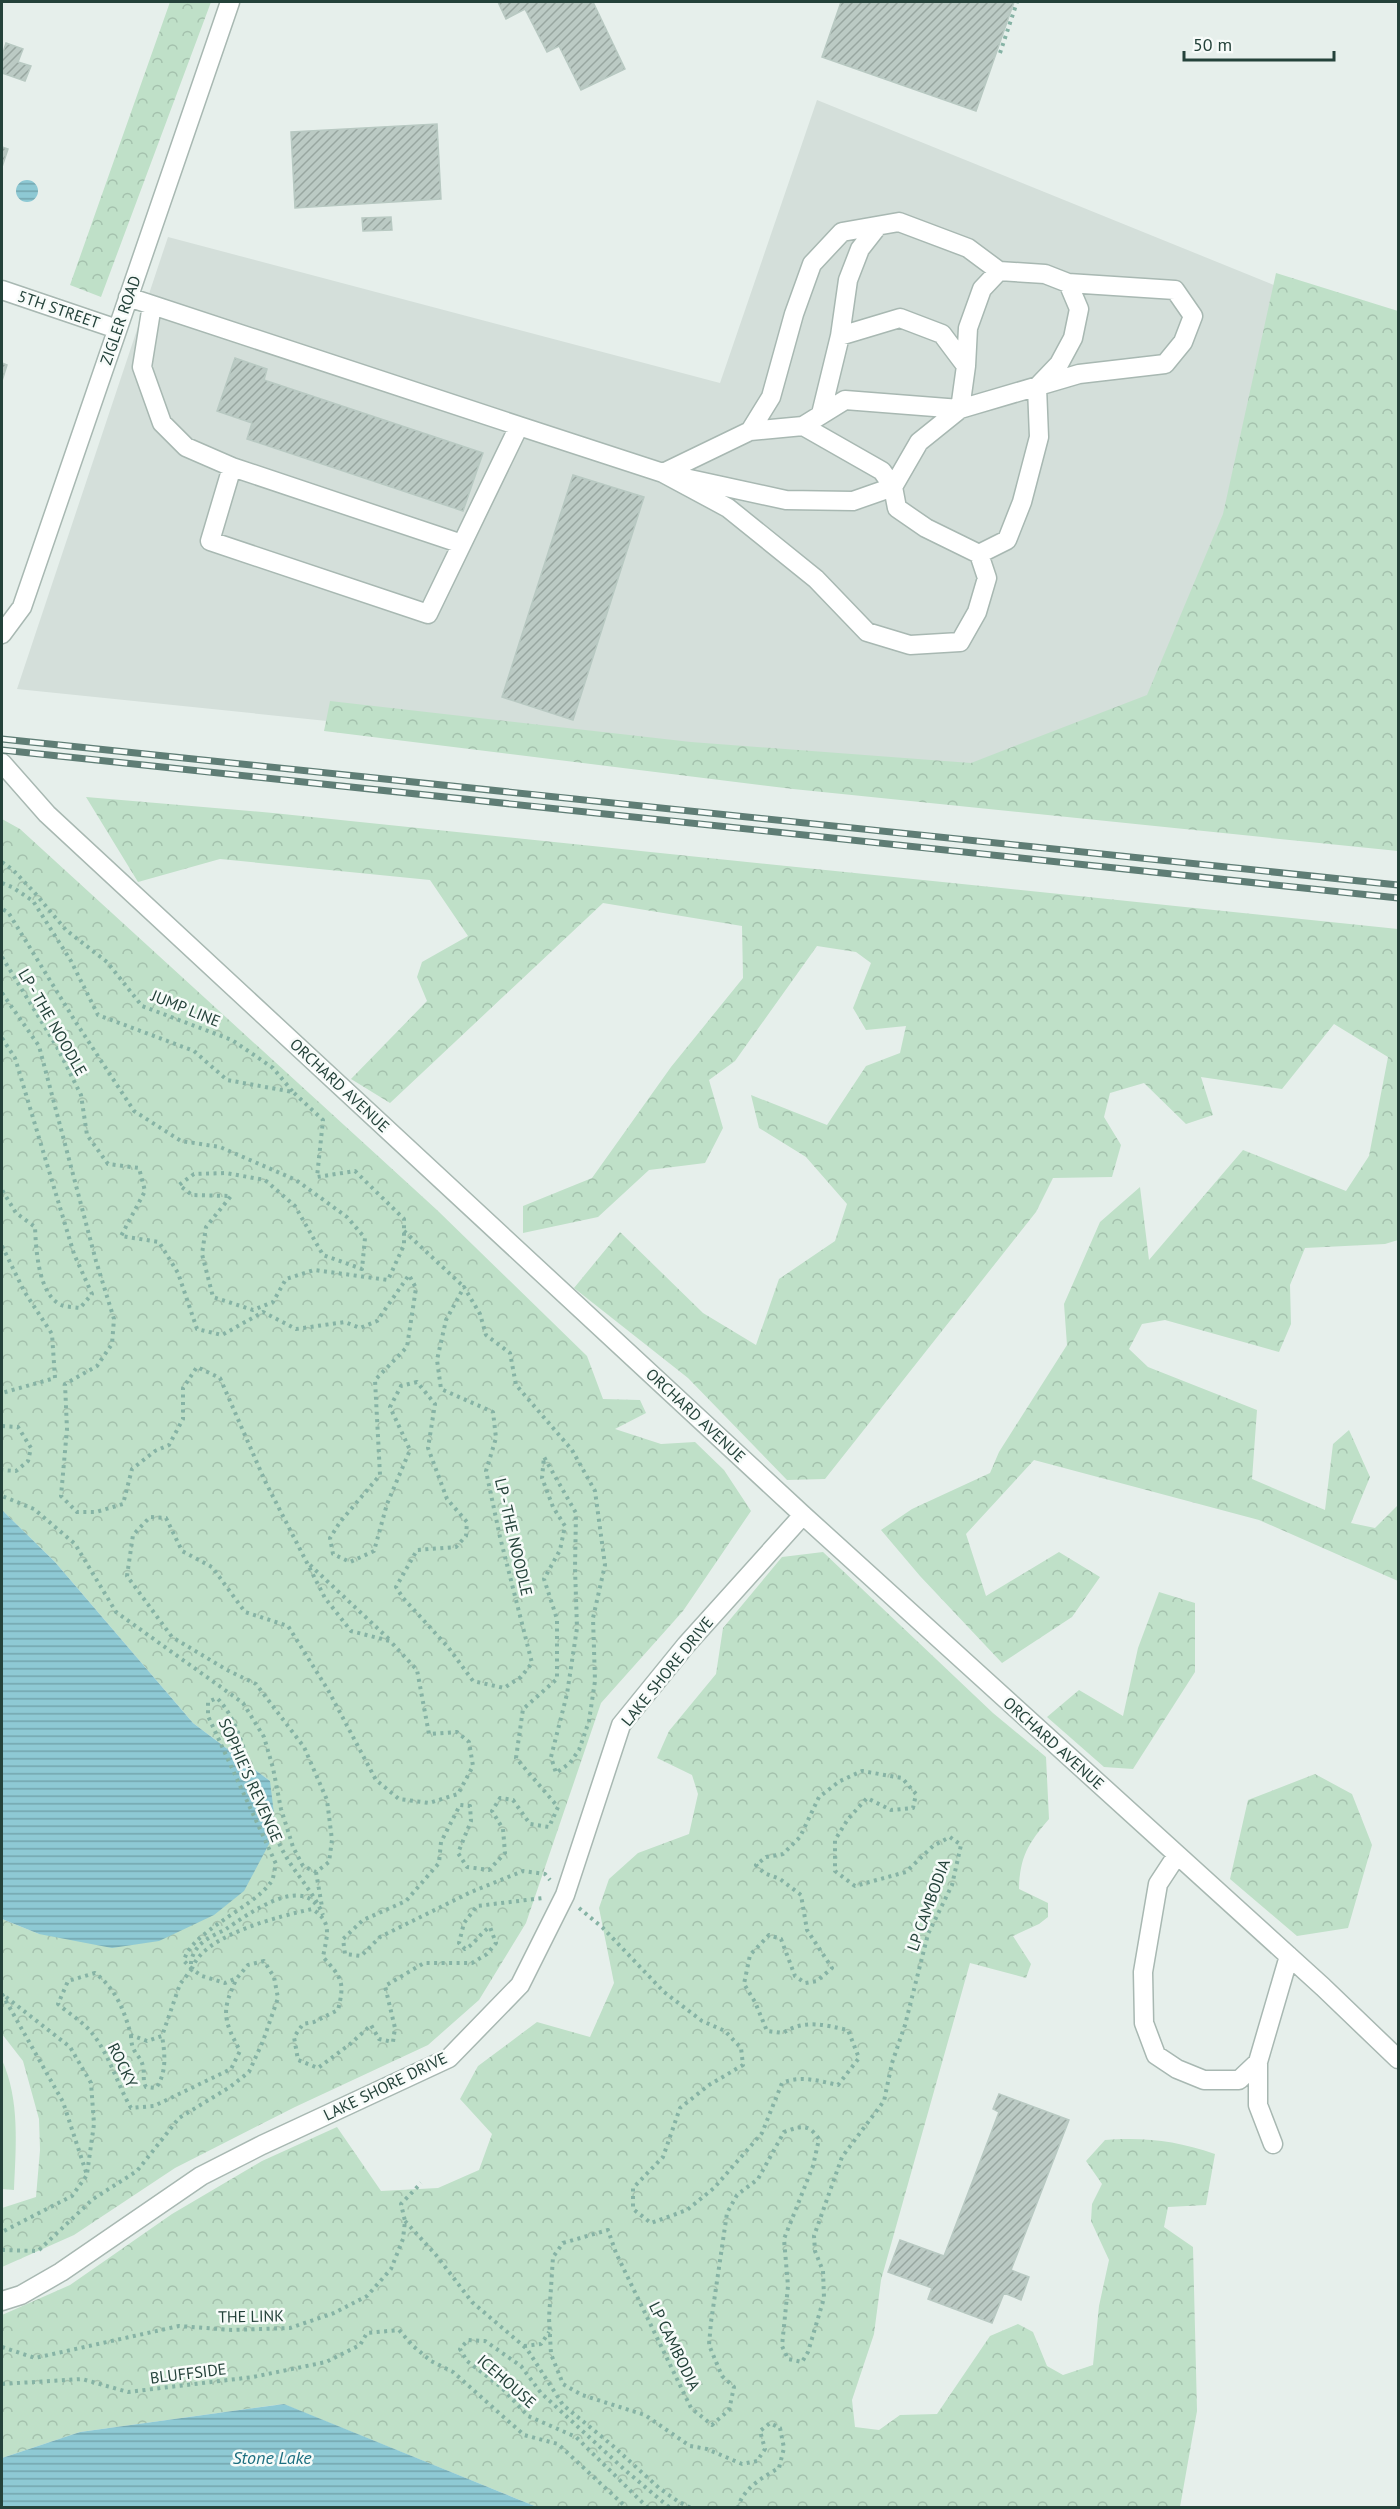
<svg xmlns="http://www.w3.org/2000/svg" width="1400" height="2509" viewBox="0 0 1400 2509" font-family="'PT Sans',sans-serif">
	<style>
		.built { fill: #d4dfda }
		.forest { fill: url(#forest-crowns) }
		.pitch { fill: #bfe0c8 }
		.water { fill: url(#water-rules) }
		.building { fill: url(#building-hatch); stroke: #b8c9c2; stroke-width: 1.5 }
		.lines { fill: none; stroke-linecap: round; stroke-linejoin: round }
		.minor-casing { stroke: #a8b8b2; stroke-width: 21 }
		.path { stroke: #86b3a5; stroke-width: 4; stroke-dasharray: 3 4.5; stroke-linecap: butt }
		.minor { stroke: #fff; stroke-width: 18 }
		.rail-casing { stroke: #5f7d75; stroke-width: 7 }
		.rail { stroke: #f7fbf9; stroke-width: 4.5; stroke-dasharray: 14; stroke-linecap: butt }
		.labels { text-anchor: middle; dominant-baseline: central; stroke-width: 5; stroke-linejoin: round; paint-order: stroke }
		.street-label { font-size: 16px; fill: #24423a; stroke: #f7fbf9 }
		.water-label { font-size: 18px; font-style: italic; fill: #1c6f80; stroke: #f7fbf9 }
	</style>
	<defs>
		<pattern id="forest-crowns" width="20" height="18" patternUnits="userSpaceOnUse" patternTransform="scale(1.5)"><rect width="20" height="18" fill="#bfe0c8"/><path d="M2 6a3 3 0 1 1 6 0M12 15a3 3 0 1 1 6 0" fill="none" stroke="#a4c1ad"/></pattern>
		<pattern id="water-rules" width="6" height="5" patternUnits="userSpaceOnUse" patternTransform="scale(1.5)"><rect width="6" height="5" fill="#8ec9d4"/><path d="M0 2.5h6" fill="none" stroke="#74a5ad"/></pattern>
		<pattern id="building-hatch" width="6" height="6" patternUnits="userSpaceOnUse" patternTransform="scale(1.5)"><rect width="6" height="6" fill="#bbcac4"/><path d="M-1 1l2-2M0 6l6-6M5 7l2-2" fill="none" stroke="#98a6a0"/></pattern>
	</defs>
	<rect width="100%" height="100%" fill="#e6efeb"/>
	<!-- built -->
	<path class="built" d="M817,100l499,202 -173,503 -1126,-116 151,-452 552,146z"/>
	<!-- forest -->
	<path class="forest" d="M170,2h41l-110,295 -31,-12z
		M1276,273l122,38v540l-605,-62 -469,-58 6,-30 361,41 280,21 176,-68 76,-181z
		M86,797l187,16 1125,116v311l-13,4 -80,4 -15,37 1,39 -12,28 -114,-32 -23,4 -13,25 19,18 109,43 -5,69 73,31 8,-66 16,-14 21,47 -19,46 24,5 23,-23v76l-139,-61 -225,-60 -68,74 20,62 73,-44 41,25 -28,40 -70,46 -82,-87 -39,-46 31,-21 78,-36 9,-21 68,-107 -3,-41 36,-82 40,-35 9,73 94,-110 103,41 23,-35 19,-99 -54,-33 -52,65 -81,-12 12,38 -27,9 -42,-41 -34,10 -6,24 17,28 -9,32 -59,1 -17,34 -211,267 -38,1 -99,-102 -114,-90 46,-56 83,81 53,32 23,-66 56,-38 12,-37 -41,-47 -47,-29 -8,-33 76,30 39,-59 34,-13 6,-27 -40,4 -13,-22 18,-45 -15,-11 -39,-6 -82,115 -26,19 14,48 -18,35 -56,7 -51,47 -75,16v-27l69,-28 79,-111 72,-89 -1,-52 -139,-23 -213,200 -39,-24 76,-78 -10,-24 5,-15 46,-26 -38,-56 -210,-21 -82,23z
		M2,819l18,10 417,381 150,146 16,43 37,1 6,13 -31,16 46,15 34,-2 29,28 27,41 -68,100 -82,92 -75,220 -47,77 -51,45 -133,62 -120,61 -101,67 -72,32v-59l34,-11 4,-47 -1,-31 -16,-58 -21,-27v-115l37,15 231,-153 -77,-58 -138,-161 -53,-52z
		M823,1552l170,161 53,44 3,62c-21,25 -29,37 -30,70l29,14v14l-9,7 -26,12 18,28 -5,14 -56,-15 -89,317 -7,54 -22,66 3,27 24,3 21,-15 37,-1 53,-78 28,-12 15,8 14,34 16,9 30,-10 6,-59 10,-46 -18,-39 1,-17 10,-20 -16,-23 19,-21c42,-3 71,1 110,14l-9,51 -38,2 -4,20 29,20 4,164 -17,96h-643l-254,-103 -203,28 -78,26v-143l68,-30 102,-71 90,-53 75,-34 44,64 57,-3 41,-18 13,-36 -32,-35 18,-33 59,-44 53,15 24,-54 -15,-75 10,-29 29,-26 51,-19 9,-40 -6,-19 -35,-17 12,-27 47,-57 7,-46 59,-71z
		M1159,1592l36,11v69l-62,97 -29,-2 -57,-50 32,-27 44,26 15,-68z
		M1315,1774l37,20 20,51 -24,83 -51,8 -67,-57 18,-79z"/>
	<!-- pitch -->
	<path class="pitch" d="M2,2060c18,40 14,86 12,130l-12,-1z"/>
	<!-- water -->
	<path class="water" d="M16 191a11 11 0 1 1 22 0a11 11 0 1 1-22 0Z
		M2,1510l53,52 138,161 77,58 4,33 -5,30 -25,47 -30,24 -55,26 -47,7 -73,-14 -37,-15z
		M284,2404l253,103h-535v-49l78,-26z"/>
	<!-- building -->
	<path class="building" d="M498,2h95l32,67 -44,21 -22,-44 -12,6 -22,-43 -19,10z
		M841,2h173l-38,109 -154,-54z
		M6,43l17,6 -5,13 13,4 -6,15 -23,-8v-17z
		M437,124l4,75 -146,9 -4,-76z
		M2,147l6,2 -6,18z
		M391,217l1,13 -29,1 -1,-13z
		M235,358l32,11 -3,11 219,73 -20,58 -216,-72 5,-16 -35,-12z
		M2,363l5,2 -5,16z
		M573,475l71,22 -71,223 -71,-23z
		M999,2094l70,26 -58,150 18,7 -8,23 -17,-7 -12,30 -64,-24 4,-11 -44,-16 12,-32 44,16 55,-144 -6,-3z"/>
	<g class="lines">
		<!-- minor casing -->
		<g class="minor-casing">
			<path id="minor" d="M2,290l115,39
				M128,297l391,129 -91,188 -218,-73 22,-74
				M152,305l-10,62 20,56 24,24 46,20 230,77
				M840,336l60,-18 42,16 24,32 -6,43 -41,33 -26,45 4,21 29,20 53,26 28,-14 15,-38 17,-65 -2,-50 22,-23 14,-26 6,-29 -11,-26 -23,-9 -46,-3
				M821,414l19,-78 8,-56 12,-31 18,-23
				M519,426l144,47 87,-42 21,-34 23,-83 18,-50 30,-32 57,-10 69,26 31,23 -17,18 -14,39 -2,38
				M803,426l42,-26 115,9 119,-35 86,-10 18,-22 10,-26 -18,-26 -107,-7
				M663,473l65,35 88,71 51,53 43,13 50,-3 17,-30 10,-34 -8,-24
				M685,478l101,22 67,1 40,-14 -11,-16 -79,-45 -53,5
				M2,634l20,-27 208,-605
				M2,763l45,51 756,701 520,472 75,72
				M1177,1855l-19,29 -15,88 1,51 12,32 21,14 27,11h35l19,-18 31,-106
				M1258,2062v43l15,39
				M2,2301l19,-6 40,-23 140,-96 61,-31 187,-87 71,-73 45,-90 56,-170 65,-80 117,-130"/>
		</g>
		<!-- path -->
		<path class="path" d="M1000,53l17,-51
			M2,862l11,8 21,22 32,38 41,32 35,44 90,34 41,28 20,24
			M2,883l10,4 21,14 38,60 27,54 96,36 33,29 66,12 30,28 -6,57 38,-6 49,48v26l-16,35 -74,-10 -28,9 -13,23 -20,8 -40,-13 -11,-43 4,-27 25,-31 -39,-1 -13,-10 15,-11 32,-1 39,7 30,26 28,49 39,14 3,-31 -18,-21 -51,-37 -76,-33 -39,-6 -47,-30 -59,-90 -67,-109 -6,-3
			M2,957l55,90 24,48 6,40 21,29 31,4 6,23 -24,45 38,6 19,31 19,56 25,6 41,-23 33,17 49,-7 15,6 17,-7 32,-46 7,13 -9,59 -32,33 5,95 -40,47 -10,16 3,16 17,8 24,-11 13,-47 23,-54 -20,-43 11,-21 16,-4 18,22 -7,44 19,51 20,23 -1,14 -10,11 -39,3 -21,37 7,11 45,49 25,34 31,7 17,-11 11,-14 -32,-126 -14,-66 10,-33 -3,-26 -52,-23 -4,-29 9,-40 18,-33 16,27 6,21 24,18 6,32 56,65 23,41 10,74 -12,53 2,63 -6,40 -10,29 -9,13 -14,10 -5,-16 16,-63 10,-66 -2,-60 1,-55 -32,-56 -2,21 11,29 12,19 -5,24 -16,29 13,40v60l-34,30 -7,49 42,49 -9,20 -19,-3 -17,-24 -13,-2 -8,13 11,18 2,24 -16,17 -22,-3 -9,-14 13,-32 -1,-15 -10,-1 -19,37 -2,21 -33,38 -43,19 -20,19 2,15 16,2 19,-19 91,-45 52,-21 22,3 5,6
			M2,993l37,53 57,215 18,58 -2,25 -15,22 -32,18 2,45 -6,67 16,16h19l27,-8 9,-35 23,-18 14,-6 14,-26v-31l14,-21 23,11 45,103 60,117 26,33 39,10 27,29 12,64 28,-2 12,10 4,24 -15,28 -29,9 -30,-4 -23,-19 -48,-90 -40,-64 -43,-14 -33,-45 -30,-16 -16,-33 -16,-1 -17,18 -6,41 45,61 55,33 29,14 48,63 23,53 5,40 -3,22 -13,10 -13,-6 -10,-19 -12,-38 -8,-41 -9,-31 -21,-34 -127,-91 -41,-68 -41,-35 -32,-13
			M2,1038l13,20 59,196 18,40 -12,14c-6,-1 -14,-1 -19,-3 -23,-11 -25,-56 -26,-78l-19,-14 -14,-23
			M404,1231l60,56
			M2,1246l22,45 28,43 3,44 -53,15
			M2,1426l16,1 13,21 -3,13 -12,10 -14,-1
			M310,1565l80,75
			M316,1872l6,35
			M579,1908l24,20 61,64 38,29 23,10 16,17 2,17 -34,20 -29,23 -17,49 -30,31v21l18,14 36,-13 27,-22 48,-55 20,-50c19,-8 37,-2 56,2l21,-27 -11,-28c-24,-5 -43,-11 -65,3l-16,-2 -12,-29 -11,-18 6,-29 19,-20 12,4 14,37 10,7 12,-2 15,-13 -25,-38 -6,-35 -21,-16 -16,-6 -8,-8 10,-8 17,-3 17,-17 19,-40 21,-16 22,-10 40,7 14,16 -3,14 -22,2 -24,-12 -19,21 -13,21v31l20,15 51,-14 27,-26 17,-9 11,8 -9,40 -24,49 -23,91 -13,38 -8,38 -42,56 -28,79 1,15 8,20 1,27 -16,54 -6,10 -14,-3 -6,-13 6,-60 -4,-47 29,-73 6,-27c-11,-16 -18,-13 -35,-7l-26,47 -21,16 -10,18 -16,109 -2,23 13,31 12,11 -5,23 -17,15 -21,-17 -75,-155 -8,-23 -45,13 -10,14 -4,61 2,36 12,30 19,11 63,20 45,31 17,3 35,15 15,-3 8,-12 -5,-18 10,-8 10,5 4,20 -5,20c-16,9 -37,21 -41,40
			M191,1964c0,-6 3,-12 7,-17 6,-8 19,-13 28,-18 20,-13 72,-53 92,-22
			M192,1969l-8,-8c6,-29 69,-53 87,-79 3,-4 3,-12 5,-18l-68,-148v-14l9,-4c13,13 20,31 26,48 11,33 24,76 41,107 12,22 29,38 39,62
			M192,1969l-12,15 -18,52 -15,5 -16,-6c-7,-25 -15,-46 -36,-62l-27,8 -10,23c10,9 24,17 33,28 18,21 26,52 40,76l23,-2 77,-37 9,-18c-17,-32 -19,-40 -3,-73
			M2,1994l61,108 24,73 -15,21 -70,36
			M6,1997l64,50 21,36 3,41 -7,50
			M131,2035c0,20 10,19 12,32 2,7 -1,13 3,20l10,1c11,-15 9,-35 6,-52
			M405,2221l31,34 36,47 55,47 36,56 50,41 46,42 20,14 12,6
			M2,2250l36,1 55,-52 44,-28 42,-53 51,-31 19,-15 14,-31 15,-43 -4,-21 -10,-16 -16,4 -11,13 -12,5 -23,-7 -10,-7c10,-34 89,-53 120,-60 21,13 15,26 11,48 19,21 22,25 15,53l-24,12 -11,2 -9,13 4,23 20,8 31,-23 22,-20 8,14 14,3 2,-14 -10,-42 39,-23h48l15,-9 9,-11 -6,-16c-10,6 -15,17 -25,22l-6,-6 5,-20 13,-17 66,-8
			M524,2346l17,-2 8,-12
			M2,2347l33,11 144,-32 53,4 58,-2 44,-15 33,-17 24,-27 12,-30 2,-18 -4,-17 20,-21
			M2,2384l80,-5 46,13 125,-15 73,-15 34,-17 7,-12 32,-3 14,16 18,15 22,11 71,63 34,9 69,64
			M648,2508l-72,-71 -48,-21 -27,-29 -34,-26 -7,-12 8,-9 17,1 36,25 20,27 84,77 45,38"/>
		<!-- minor -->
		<use href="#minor" class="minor"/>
		<!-- rail casing -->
		<g class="rail-casing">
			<path id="rail" d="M2,739l1396,146
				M2,750l1396,148"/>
		</g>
		<!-- rail -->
		<use href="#rail" class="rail"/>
	</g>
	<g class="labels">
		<!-- street labels -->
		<g class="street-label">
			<text transform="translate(59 309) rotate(19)">5TH STREET</text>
			<text transform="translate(120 320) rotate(-71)">ZIGLER ROAD</text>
			<text transform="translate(186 1008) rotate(22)">JUMP LINE</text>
			<text transform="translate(53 1022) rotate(60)">LP - THE NOODLE</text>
			<text transform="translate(340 1085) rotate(43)">ORCHARD AVENUE</text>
			<text transform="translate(696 1415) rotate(43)">ORCHARD AVENUE</text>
			<text transform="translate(514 1537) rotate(77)">LP - THE NOODLE</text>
			<text transform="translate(667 1671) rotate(-51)">LAKE SHORE DRIVE</text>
			<text transform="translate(1054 1743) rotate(42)">ORCHARD AVENUE</text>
			<text transform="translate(251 1780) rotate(66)">SOPHIE'S REVENGE</text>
			<text transform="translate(928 1905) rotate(-70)">LP CAMBODIA</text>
			<text transform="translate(123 2065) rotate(64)">ROCKY</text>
			<text transform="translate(385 2086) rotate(-26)">LAKE SHORE DRIVE</text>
			<text transform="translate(251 2316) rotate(-1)">THE LINK</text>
			<text transform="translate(675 2346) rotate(64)">LP CAMBODIA</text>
			<text transform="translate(188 2373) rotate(-7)">BLUFFSIDE</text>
			<text transform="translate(507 2381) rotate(41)">ICEHOUSE</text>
		</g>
		<!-- water labels -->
		<g class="water-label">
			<text x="272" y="2457">Stone Lake</text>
		</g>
	</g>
	<!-- border -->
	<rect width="1400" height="2509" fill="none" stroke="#24423a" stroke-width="6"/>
	<!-- scale -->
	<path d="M1184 51v9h150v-9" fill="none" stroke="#24423a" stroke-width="3"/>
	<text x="1193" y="51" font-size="18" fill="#24423a" stroke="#f7fbf9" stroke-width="4.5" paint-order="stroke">50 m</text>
</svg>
